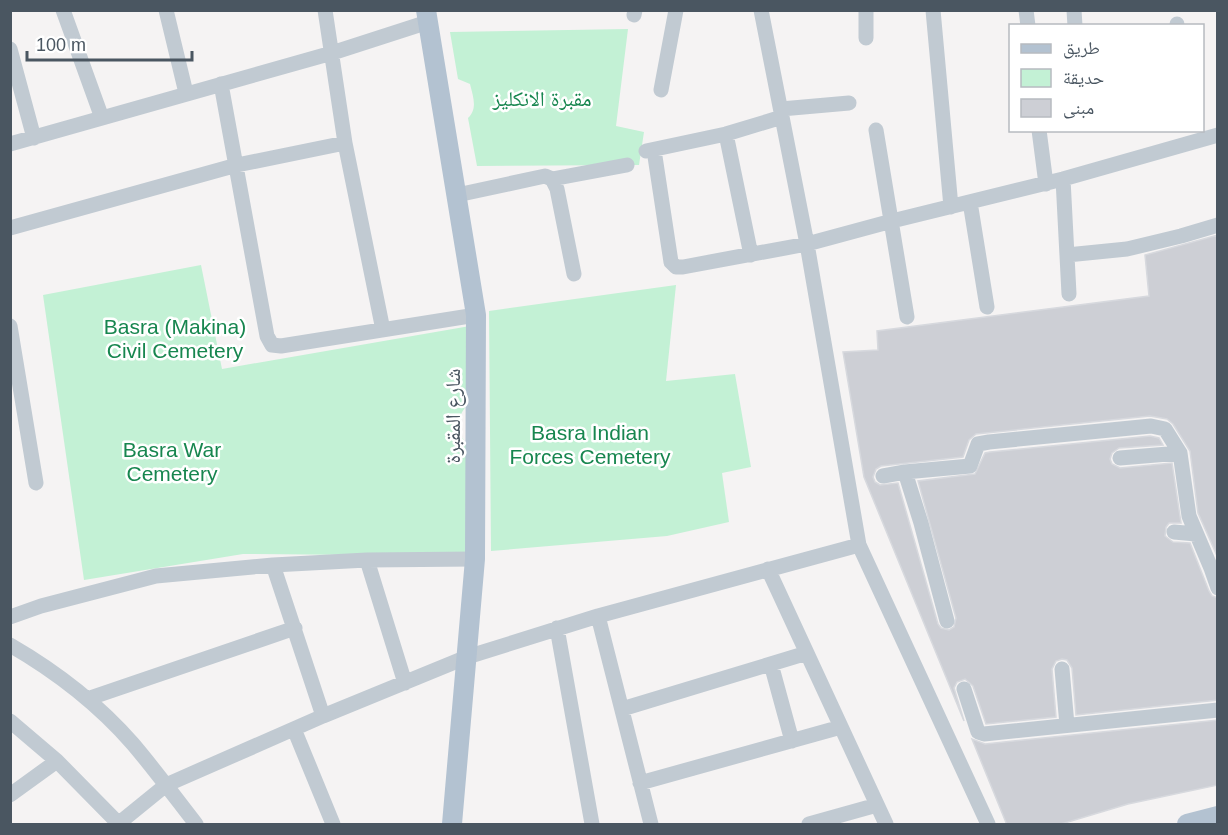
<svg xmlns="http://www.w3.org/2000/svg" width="1228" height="835" viewBox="0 0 1228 835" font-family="Arial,'Noto Naskh Arabic',sans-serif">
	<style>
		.green { fill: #c3f1d5 }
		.building { fill: #cdcfd5; stroke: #d7d9de; stroke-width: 1.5 }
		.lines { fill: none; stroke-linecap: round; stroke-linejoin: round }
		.minor { stroke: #c1cad2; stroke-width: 15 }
		.major { stroke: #b3c2d1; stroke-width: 20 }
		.labels { text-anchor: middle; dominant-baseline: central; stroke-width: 5; stroke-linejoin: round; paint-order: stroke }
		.park-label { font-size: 21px; fill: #17864f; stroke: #fff }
		.street-label { font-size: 21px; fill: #4a5661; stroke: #fff }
	</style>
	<rect width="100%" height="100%" fill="#f5f3f3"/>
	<!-- green -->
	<path class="green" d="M628,29l-12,97 28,6 -5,33 -162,1 -9,-48c10,-10 5,-21 2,-34l-12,-5 -8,-47z
		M201,265l21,104 248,-43v76c-16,17 -16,30 1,46l-3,108 -225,-2 -159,26 -41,-285z
		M676,285l-10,96 69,-7 16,93 -29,6 7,49 -62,14 -176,15 -2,-240z"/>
	<!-- building -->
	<path class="building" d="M1218,235v323l-20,-45 -8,-62 -17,-27 -6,-5 -17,-3 -174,18 -7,6 -6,17 -82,9 -5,3 -3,8 2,5 5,3 18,-2 40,141 3,4 8,2 5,-3 2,-9 -38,-137 57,-7 10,-21 5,-1 160,-16 9,2 4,7 -44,3 -7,5 -2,6 2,5 8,4 52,-5 9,60h-12l-3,4 -1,9 8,6 17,1 19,48 3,5 6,2v102l-142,15 -4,-47 -5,-8 -5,-1 -6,2 -4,8 4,48 -70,7 -13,-38 -8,-7 -8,3 -3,6 10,33 -100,-244 -21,-125 35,-2 -1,-19 272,-35 -4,-41z
		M1218,720v65l-90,19 -70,21h-51l-35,-86 13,5z"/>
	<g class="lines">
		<!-- minor -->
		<path class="minor" d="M63,10l39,108
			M166,10l20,83
			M325,10l20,133 38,187
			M761,10l46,234 52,301 129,279
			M866,10v28
			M933,10l18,197
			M1026,10l2,16
			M1074,10l1,16
			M634,15l1,-5
			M1177,24v2
			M10,49l24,89
			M221,84l46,252 5,9 9,1 195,-31
			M661,90l15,-80
			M781,109l68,-6
			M876,130l31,187
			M1039,130l7,54
			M726,134l25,121
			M10,144l322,-91 96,-31
			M654,150l17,112 5,5h7l124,-23 85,-23 171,-42 155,-44
			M646,151l80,-17 56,-17
			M552,179l5,10 17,85
			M1063,179l6,115
			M457,195l88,-19 7,3 75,-14
			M970,202l17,105
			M10,228l227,-63 108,-22
			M1067,255l60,-6 54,-13 37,-11
			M10,326l26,157
			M1120,458l60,-5
			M905,472l65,-6 8,-22 11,-2 162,-16 14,3 15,24 9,63 22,52 7,20
			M883,476l22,-4 16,51 26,98
			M1174,532l22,2
			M367,560l38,123
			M273,565l50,151
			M768,569l118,255
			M598,616l53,208
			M10,617l31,-11 115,-30 117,-11 94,-5 108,-1
			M557,628l35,196
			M10,645c45,26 89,60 123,99 22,26 42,53 63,80
			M771,664l21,77
			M1062,669l5,56
			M964,689l14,43 6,2 234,-24
			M87,699l208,-71
			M622,709l185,-56
			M10,721l47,40 62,63
			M294,729l39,95
			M640,783l201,-56
			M10,795l47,-34
			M118,824l48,-39 157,-69 144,-59 131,-41 261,-71
			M809,824l68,-19"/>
		<!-- major -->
		<path class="major" d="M426,10l50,305 -1,244 -23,265
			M1187,824l31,-8"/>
	</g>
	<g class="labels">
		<!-- park labels -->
		<g class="park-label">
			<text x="542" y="98">مقبرة الانكليز</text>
			<text x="175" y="326">Basra (Makina)<tspan x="175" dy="24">Civil Cemetery</tspan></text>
			<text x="590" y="432">Basra Indian<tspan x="590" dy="24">Forces Cemetery</tspan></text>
			<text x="172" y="449">Basra War<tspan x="172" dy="24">Cemetery</tspan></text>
		</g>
		<!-- street labels -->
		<g class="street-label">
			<text transform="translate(452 416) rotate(-90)">شارع المقبرة</text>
		</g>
	</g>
	<!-- border -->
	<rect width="1228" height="835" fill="none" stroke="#4a5661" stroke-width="24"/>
	<!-- legend -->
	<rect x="1009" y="24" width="195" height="108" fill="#ffffff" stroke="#b7bbc0" stroke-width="1.5"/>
	<rect x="1021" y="44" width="30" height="9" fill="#b3c2d1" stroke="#b7bbc0" stroke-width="1.5"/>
	<text x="1063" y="54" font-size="18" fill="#4a5661">طريق</text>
	<rect x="1021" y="69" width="30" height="18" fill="#c3f1d5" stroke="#b7bbc0" stroke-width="1.5"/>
	<text x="1063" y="84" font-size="18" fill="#4a5661">حديقة</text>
	<rect x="1021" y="99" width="30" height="18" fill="#cdcfd5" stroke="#b7bbc0" stroke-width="1.5"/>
	<text x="1063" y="114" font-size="18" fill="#4a5661">مبنى</text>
	<!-- scale -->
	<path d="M27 51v9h165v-9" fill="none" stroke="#4a5661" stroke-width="3"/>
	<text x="36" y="51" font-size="18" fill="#4a5661" stroke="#ffffff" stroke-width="4.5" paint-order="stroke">100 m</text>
</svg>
